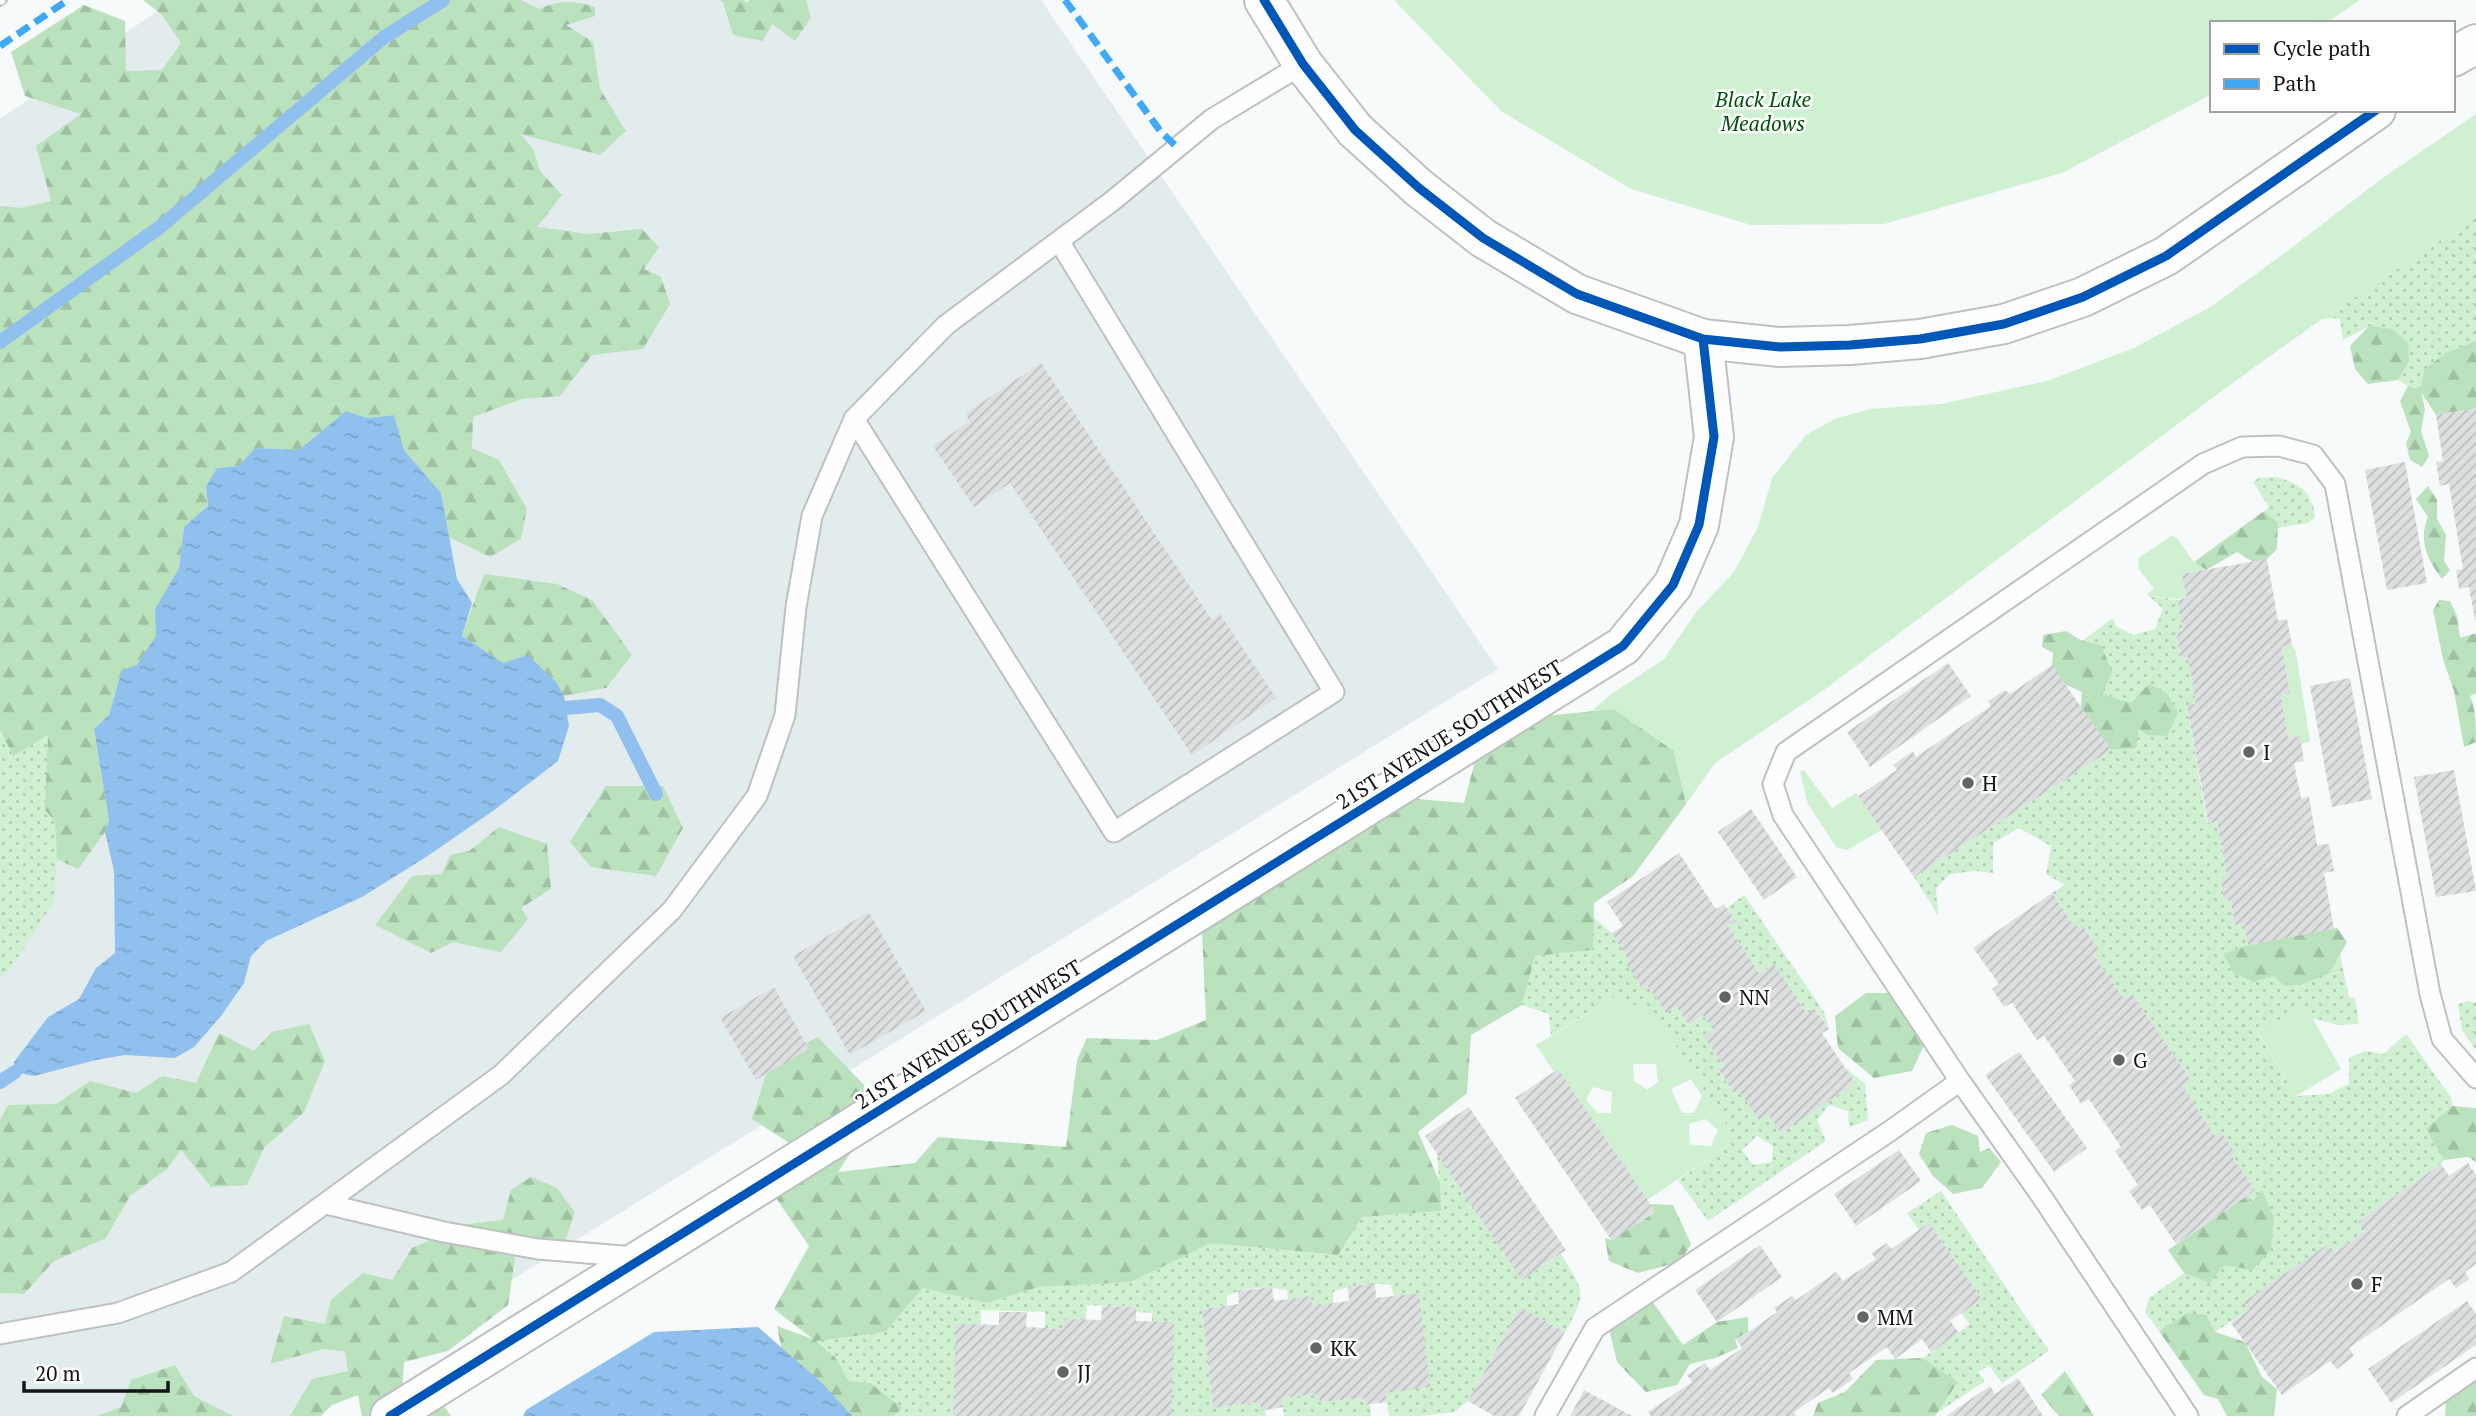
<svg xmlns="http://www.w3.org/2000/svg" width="2476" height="1416" viewBox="0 0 2476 1416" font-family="'PT Serif',serif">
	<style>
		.built { fill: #e2ecec }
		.grass { fill: url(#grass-dots); fill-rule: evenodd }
		.forest { fill: url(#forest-firs) }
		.green { fill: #cff0d1; fill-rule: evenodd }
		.water { fill: url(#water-ripples) }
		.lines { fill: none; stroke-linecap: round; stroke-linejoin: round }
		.stream { stroke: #90c1ee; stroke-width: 14 }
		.building { fill: url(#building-hatch) }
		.lane-casing { stroke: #bec1c1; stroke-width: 23 }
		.street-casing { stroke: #bec1c1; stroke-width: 42 }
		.secondary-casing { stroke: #bec1c1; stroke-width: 42 }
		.lane { stroke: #fefefe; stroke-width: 19 }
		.street { stroke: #fefefe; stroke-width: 38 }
		.secondary { stroke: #fefefe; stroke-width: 38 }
		.rail-casing { stroke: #c6c7c7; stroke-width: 8 }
		.rail { stroke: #fff; stroke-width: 5; stroke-dasharray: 16; stroke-linecap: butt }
		.quiet { stroke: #3fa9f5; stroke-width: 7; stroke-dasharray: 14 7; stroke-linecap: butt }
		.cycleway-casing { stroke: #fff; stroke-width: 13 }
		.cycleway { stroke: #0057b8; stroke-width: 9 }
		.poi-dot { fill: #626565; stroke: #fff; stroke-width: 2.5 }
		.labels { text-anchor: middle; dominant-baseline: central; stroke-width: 5; stroke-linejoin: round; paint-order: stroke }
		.park-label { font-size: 21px; font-style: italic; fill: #005011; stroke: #fff }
		.street-label { font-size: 21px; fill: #131515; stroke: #fff }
		.poi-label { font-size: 21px; fill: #131515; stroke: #fff; text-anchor: start }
	</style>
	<defs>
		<pattern id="grass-dots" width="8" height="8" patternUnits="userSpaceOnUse" patternTransform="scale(1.75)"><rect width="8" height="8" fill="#cff0d1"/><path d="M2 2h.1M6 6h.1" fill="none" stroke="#b1cdb3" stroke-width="1.8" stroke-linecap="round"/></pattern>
		<pattern id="forest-firs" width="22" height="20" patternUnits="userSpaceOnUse" patternTransform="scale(1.75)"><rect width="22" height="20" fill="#bae2bd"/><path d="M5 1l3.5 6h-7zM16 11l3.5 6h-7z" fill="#9fc1a2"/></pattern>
		<pattern id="water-ripples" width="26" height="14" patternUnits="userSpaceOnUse" patternTransform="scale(1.75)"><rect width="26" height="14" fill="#90c1ee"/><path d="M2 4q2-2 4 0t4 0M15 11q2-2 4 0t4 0" fill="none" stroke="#7ba5cb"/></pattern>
		<pattern id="building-hatch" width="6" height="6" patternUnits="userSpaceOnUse" patternTransform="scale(1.75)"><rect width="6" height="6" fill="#dde0e0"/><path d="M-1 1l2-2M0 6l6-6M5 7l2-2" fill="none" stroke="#bdbfbf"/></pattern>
	</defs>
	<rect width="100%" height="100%" fill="#f6fafa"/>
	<!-- built -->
	<path class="built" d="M276,0h765l457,669 -1206,747h-292v-1297l166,-114z"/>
	<!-- grass -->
	<path class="grass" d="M2476,216v125l-30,12 -26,36 -12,-3 -10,-6 11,-19 -40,-35 -26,14 -3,-22 -18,1z
		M2276,477c23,6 37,15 39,40l-7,6 -31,5 1,-5 -14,-12 5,-4 -16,-25 6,-4z
		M2149,596l29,4 5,31 -7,2 5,25 7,-1 8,47 -9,2 20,117 10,-1 10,55 -6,1 3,20h6l5,27 9,-1 4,21 -24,9 49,22 57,-3 10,-18 9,42 6,1 4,26 -21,1 -26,-7 -8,-12 -46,27 38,63 33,-2 20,-10v-26l16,-7 19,3 22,-20 46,65v7l-25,23 17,31 -3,4 -82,57 6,10 -30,22 -7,-9 -83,58 4,8 -34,22 -28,-19 -28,18 -14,-19 4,-14 35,-25 26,10 52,-93 -13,15 -1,-10 7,-5 -24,-35 3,-2 -19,-17 -33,-50 9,-6 -59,-86 -8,5 -31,-45 5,-5 -16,-24 -6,4 -24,-36 13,-8 -19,-11 5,-28 -32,-18 -26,15v30l-18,-2 -25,3 -14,14 2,27 -24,-38 197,-127 13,-1 7,-46 -30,-9v-49l-19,-4 31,-23 3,8 17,9 22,-6 8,-20z
		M0,729l13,27 35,-22 -3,76 10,11 2,38 -3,43 -43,66 -11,10z
		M1744,895l80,117 5,17 -13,-20 -9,5 -33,-49 -14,9 -32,-48 8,-5 -9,-13z
		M1593,917l19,16 54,80 10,-7 13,19 14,-10 10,15 -9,7 20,29 -6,4 16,23 5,-3 29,24 13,18 74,-49 -11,-16 21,17 3,36 -19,8 -1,-17 -19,-6 -12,15 9,21 -118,80 -30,-41 58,-40 -72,-113 -45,-33 -68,41 -2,-21 -27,-9 13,-49 58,-6zM1757,1136l16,10 -1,16 -19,3 -11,-15z
		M2468,1001l8,2v47l-14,-20 -4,-26z
		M1437,1153l86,126 38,-25c23,38 27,38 4,78l-45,-25 -52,94 -14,11 -34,4h-31l-3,-23 33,-100 -25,3 -3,-11c-20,-3 -39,0 -58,7v12l-21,2 -2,-10 -22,3 -1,-9c-20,-4 -42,-3 -60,6v9l-25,4 11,99 47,-6 1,8h4l1,6h-95l-19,-94v-9l-16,-1v-5l-49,-2 -1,15 -21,-1 -1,10 -19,-1v-16l-64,-2v15h-22l-6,91h-60l9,-9 -32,-24 -21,-2 -14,-24 -20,-17 70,-8 38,-44 64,15 52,-16 92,-5 80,-39 127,12 24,-38 79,-6z
		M1941,1191l108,160 -47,32 -13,-18 -11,7 7,9 -48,32 21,-31 -35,-24 47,-34 -9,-11 21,-14 -53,-76 -10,7 -12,-17z
		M1319,1394l2,8 43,-4 1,7 5,-1 1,12h-87l-2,-18z"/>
	<!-- forest -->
	<path class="forest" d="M143,0h378l18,9c21,-9 33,-9 56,-2v9l-29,9 27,17 7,47 26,42 -26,24 -80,-21 13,15 7,22 22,24 -25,32 52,7 53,-5 17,18 -15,22 17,8 9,27 -27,45 -51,6 -32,41 -38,3 -49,18 -1,31 27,12 28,49 -6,30 -31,18 -41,-20 -8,-44 -37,-43 -10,-35 -27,3 -21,-7 -47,39 -44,-2 -16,18 -22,2 -11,18 2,20 -24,21 -5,41 -24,41 2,27 -20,29 -15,6 -13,44 -15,14 15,91 -4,12 -27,37 -21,-10 -2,-38 -10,-11 3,-75 -35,21 -13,-27v-523l21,2 30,-7 -15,-55 45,-32 -56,-18 -14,-44 73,-47 41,16 1,50 36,-1 19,-27 -19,-28z
		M719,0h25l2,3 4,-3h56l5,18 -16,23 -23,-17 -9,17 -30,-6 -10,-33z
		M2369,326l23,3 16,14 1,18 -11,19 -30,4 -13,-15 -5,-23z
		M2476,341v67l-40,7 -15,-23 4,17 -4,22 8,25 -7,11 -12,-7 -4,-17 5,-11 -11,-31 8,-15 12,3 5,-20 21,-16z
		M2428,486l9,14v19l9,16 -2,26 6,9 -8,9c-15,-20 -24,-39 -14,-62l-12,-18z
		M2264,511l14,12 -1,26 -10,10 -14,3 -16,-10 -31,18 -12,-8z
		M484,574l73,10 35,16 40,55 -26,33 -42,8 -7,-13 -54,-20 -41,-27z
		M2439,600l11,1 7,15 3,22 16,-5v60l-6,3c6,14 6,30 6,46l-12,5 -10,-56 -11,-32 -10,-49z
		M2066,631l16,10 19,4 11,27 -10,22 29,9 18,-19 18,9 11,20 -11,23 -19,-1 -9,-6 -3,19 -25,2 -30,-43 1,-15 -17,-8 -13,-19 1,-12 -11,-6 1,-12z
		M1614,709l60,42 12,53 -53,72 -39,27 -1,47 -58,6 -13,49 -51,30 -4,58 -49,39 22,51 1,28 -79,6 -24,38 -127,-12 -80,39 -92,5 -52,16 -64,-15 -38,44 -69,9 19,16 14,24 21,2 33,25 -10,8h-60l-50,-60 -6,-30 36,13 -39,-30 35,-63 -33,-48 12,-56 -36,-23 18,-57 48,-25 46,48 -4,53 -22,34 77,-9 23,-26 128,10 11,-87 10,-22 70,2 49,-20 -4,-88 51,-74 141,-61 70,6 14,-53 48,-32z
		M606,786h57l20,42 -27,48 -65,-9 -21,-25z
		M499,827l48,17 4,45 -30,19 7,11 -27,33 -48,-10 -22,11 -56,-28 37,-49 30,-2 8,-19 19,-4z
		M2337,928l10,14 -17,31 -27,11 -18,2 -12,-10 -20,6 -19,-9 -11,-19 25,-9z
		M1866,993h46l21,33 -21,45 -38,7 -36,-30 -3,-32z
		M309,1024l16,37 -21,51 -40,36 -17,37 -36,2 -30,-37 -14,19 -37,27 -24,42 -52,23 -30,33 -24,-1v-173l8,-15 48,-1 34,-23 46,12 26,-17 34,7 23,-50 35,18 18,-19z
		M2452,1106l24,2v54l-8,-5 -24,3 -18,-31z
		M1952,1125l26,11 2,16 9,-4 12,14 -19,26 -29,6 -20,-18 -14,-22 7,-21z
		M531,1177l26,11 18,24 -10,29 -58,-3 8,20 -7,47 -60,46 -44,11 -2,28 42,16 7,10h-89l-4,-21 -26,10 -11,11h-31l22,-37 36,-8 -3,-20 -22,-2 -53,15 14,-48 41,8 6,-24 32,-27 29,7 20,-32 56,-24 35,-4 8,-30z
		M2262,1190l12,27 -3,33 -19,20 -28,-5 -14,18 -26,-10 -16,-23 80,-55 2,9z
		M1650,1204l23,1 18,39 -11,18 -42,11 -29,-12 -4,-23 7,2 43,-28z
		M1652,1301l31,44 34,-23 31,-5v15l-13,8 3,8 -23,10 -25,6 -13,21 -31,7 -29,-30 -9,-37z
		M2187,1313l19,2 9,17 30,10 17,35 15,12 -3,27h-47l-9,-17 -14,-4 -45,-64z
		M1923,1358l35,24 -23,34h-122l5,-13 27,-11 31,-32z
		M175,1365l19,31 39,20h-136l24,-9 10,-27z
		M2476,1370v46h-31l3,-41z
		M2065,1371l29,45h-35l-18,-21z"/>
	<!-- green -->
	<path class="green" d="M1394,0h966l-34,23h-114v71l-150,79 -178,51 -133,1 -120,-36 -130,-78z
		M2476,114v102l-154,103 -95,68 -399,300 -113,76 -29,41 -12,-53 -60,-42 -22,2 18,-16 53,-35 35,-50 36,-38 24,-45 14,-49 34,-43 29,-16 35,-10 71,-5 106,-23 87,-33 78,-42 70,-51 98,-75z
		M2171,536l5,1 18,25 12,8 -23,4 4,24 -9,1 -29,-3 -2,-2 7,-5 -16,-21 1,-10z
		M2292,645l4,7 14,89 -9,3 -2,-8 -11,2 -7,-43 9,-2 -8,-46z
		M1804,770l28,38 24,-15 26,37 -35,20 -11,-3 -28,-43 -8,-32z
		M1619,994l45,33 72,113 -89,60 -89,-131 -4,3 -18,-27zM1633,1064h23l2,18 -11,8 -13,-9zM1691,1079l11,17 -8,17h-12l-11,-24zM1593,1087l19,5 -1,21h-13l-12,-13zM1705,1119l13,11 -7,16 -21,-1 -1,-21z
		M2305,1005l36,64 -45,27 -38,-64z"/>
	<!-- water -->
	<path class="water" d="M346,411l21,7 27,-3 10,35 37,43 16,86 15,24 -10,33 41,27 25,-8 29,28 7,13 5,30 -11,35 -65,50 -67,46 -64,40 -96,44 -15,15 -7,27 -23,33 -27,31 -19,11 -50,-3 -29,5 -62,16 -19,-4 -1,-10 34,-45 31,-18 17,-31 19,-15 -1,-82 -9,-39 4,-12 -15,-91 15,-14 13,-45 15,-5 19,-29 -1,-27 24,-41 5,-41 24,-21 -2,-20 11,-18 22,-2 16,-18 44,2z
		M758,1327l64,56 30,33h-329l3,-6 128,-78z"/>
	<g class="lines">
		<!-- stream -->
		<path class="stream" d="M0,342l160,-115 223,-189 60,-38
			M566,708l34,-3 17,11 39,78
			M0,1082l15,-10"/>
	</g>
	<!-- building -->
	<path class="building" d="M1041,363l171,257 8,-6 56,84 -84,57 -182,-272 -36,24 -41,-61 36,-24 -3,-9z
		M2476,408v212h-1l-6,-33 -10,2 -3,-19 7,-1 -14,-85 -9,2 -4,-24 7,-1 -7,-46z
		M2405,462l22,121 -40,7 -22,-120z
		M2267,559l11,62 9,-2 5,26 -10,2 8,46 -9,2 7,43 12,-2 4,25 -10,2 7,35 8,-2 8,49 12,-1 5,27 -10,2 10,56 -86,16 -4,-21 -9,1 -5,-27 -6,1 -3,-21 6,-1 -10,-55 -9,1 -21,-118 9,-1 -8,-47 -7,1 -5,-26 7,-1 -5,-31 9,-2 -5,-24z
		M1948,663l23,33 -101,71 -23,-35z
		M2052,665l59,85 -197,127 -56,-81 39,-26 -4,-5 20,-14 3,6 75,-51 -3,-5 17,-11 5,4z
		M2350,678l22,121 -40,8 -22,-121z
		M2454,770l22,121 -40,6 -22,-120z
		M1751,809l46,68 -33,23 -46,-68z
		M1679,853l37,56 8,-5 12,17 -8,5 32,48 14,-10 33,50 8,-5 14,20 -7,4 33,50 -74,50 -13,-19 -9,6 -20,-30 -5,3 -16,-24 6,-3 -20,-29 9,-7 -10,-15 -14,10 -13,-19 -10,7 -19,-28 -5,3 -16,-24 4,-3 -18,-28 11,-7 -16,-24z
		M2052,893l24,36 6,-4 17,25 -6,4 31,45 8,-5 59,86 -9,6 33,50 6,-4 14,21 -4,2 24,35 -79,54 -26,-39 -8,5 -13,-19 9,-6 -23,-34 6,-4 -32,-48 -8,5 -12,-19 6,-4 -31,-45 -7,4 -25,-37 -8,4 -12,-18 7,-5 -26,-36z
		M869,912l57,99 -76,44 -57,-99z
		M774,987l35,62 -53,31 -36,-62z
		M2019,1052l68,96 -33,24 -69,-97z
		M1558,1069l97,142 -43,30 -97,-143z
		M1469,1107l97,143 -44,30 -97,-144z
		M1899,1150l22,31 -65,45 -22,-32z
		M2468,1163l8,12v89l-11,8 4,7 -13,9 -7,-9 -100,69 5,8 -17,13 -7,-8 -48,34 -51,-72 18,-13 -5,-8 84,-58 7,9 30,-22 -7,-9 83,-58 8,12z
		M1929,1223l53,76 -32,22 9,12 -28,19 -9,-13 -27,20 -8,-12 -38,26 4,6 -20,14 -4,-5 -35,24 2,4h-145l-3,-4 44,-30 -5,-7 18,-12 5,7 32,-22 -5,-8 40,-28 -3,-4 18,-12 4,4 40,-28 7,9 33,-22 -5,-6 16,-10 4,6z
		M1760,1245l22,32 -65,45 -22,-32z
		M1375,1283l1,15 43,-5 11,94 -44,6 1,9 -17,2 -5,1 -1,-7 -44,4 -1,-8 -37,4 1,9 -22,4 -1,-9 -47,6 -11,-99 37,-5 -1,-13 34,-4 2,14 37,-5 1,10 37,-5 -1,-14z
		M2467,1301l9,13v31l-85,58 -23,-34z
		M1102,1306l34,1v14l38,1 -3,94h-218l3,-92 43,1v-13h28l-1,15 38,2v-10l37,1z
		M1520,1307l45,25 -46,84h-25l-26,-15z
		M2018,1378l25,38h-97l44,-30 5,8z
		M1584,1390l13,7 35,19h-62z"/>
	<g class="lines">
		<!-- lane casing -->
		<g class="lane-casing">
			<path id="lane" d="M854,419l260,413 220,-140 -275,-451
				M1960,1081l-177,-266 -10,-31 13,-32 417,-288 39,-17 37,-1 34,9 22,29 95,510 12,45 34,39
				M326,1204l118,28 94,17 97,8
				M0,1334l118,-21 113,-41 270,-197 171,-165 85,-114 28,-81 11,-108 16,-91 42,-97 92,-94 165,-123 101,-83 91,-55
				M1545,1416l50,-88 295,-197 70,-50 80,113 148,222
				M2407,1416l69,-48"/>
		</g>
		<!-- street casing -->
		<g class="street-casing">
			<path id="street" d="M390,1416l1233,-770 50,-61 26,-60 15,-88 -11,-98"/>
		</g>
		<!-- secondary casing -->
		<g class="secondary-casing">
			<path id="secondary" d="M1264,0l39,64 52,66 64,58 64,50 94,56 126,45 77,8 70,-2 70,-6 84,-15 79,-27 83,-41 210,-146
				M2453,57l23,-13"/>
		</g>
		<!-- lane -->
		<use href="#lane" class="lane"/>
		<!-- street -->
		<use href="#street" class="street"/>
		<!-- secondary -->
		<use href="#secondary" class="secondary"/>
		<!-- rail casing -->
		<g class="rail-casing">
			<path id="rail" d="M0,3l4,-3"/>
		</g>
		<!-- rail -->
		<use href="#rail" class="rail"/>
		<!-- quiet -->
		<path class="quiet" d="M1065,0l96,132 17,16
			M0,46l68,-46"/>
		<!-- cycleway casing -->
		<g class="cycleway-casing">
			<path id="cycleway" d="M1264,0l39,64 52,66 64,58 64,50 94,56 126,45 77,8 70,-2 70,-6 84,-15 79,-27 83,-41 210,-146
				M390,1416l1233,-770 50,-61 26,-60 15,-88 -11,-98"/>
		</g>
		<!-- cycleway -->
		<use href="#cycleway" class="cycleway"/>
	</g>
	<!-- markers -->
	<g class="poi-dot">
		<circle cx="2249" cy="752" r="7"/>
		<circle cx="1968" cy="783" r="7"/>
		<circle cx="1725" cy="997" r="7"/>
		<circle cx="2119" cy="1060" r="7"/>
		<circle cx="2357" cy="1284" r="7"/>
		<circle cx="1863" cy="1317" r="7"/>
		<circle cx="1316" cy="1348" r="7"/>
		<circle cx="1063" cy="1372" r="7"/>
	</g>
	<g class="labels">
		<!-- park labels -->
		<g class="park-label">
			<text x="1763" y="99">Black Lake<tspan x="1763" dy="24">Meadows</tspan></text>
		</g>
		<!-- street labels -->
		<g class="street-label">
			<text transform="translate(1449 734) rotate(-32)">21ST AVENUE SOUTHWEST</text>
			<text transform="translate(968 1034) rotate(-32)">21ST AVENUE SOUTHWEST</text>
		</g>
		<!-- poi labels -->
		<g class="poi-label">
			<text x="2263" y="752">I</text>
			<text x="1982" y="783">H</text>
			<text x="1739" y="997">NN</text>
			<text x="2133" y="1060">G</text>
			<text x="2371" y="1284">F</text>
			<text x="1877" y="1317">MM</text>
			<text x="1330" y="1348">KK</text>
			<text x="1077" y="1372">JJ</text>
		</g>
	</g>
	<!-- legend -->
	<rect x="2210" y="21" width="245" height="91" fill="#ffffff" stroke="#a1a1a1" stroke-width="2"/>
	<rect x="2224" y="44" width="35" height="10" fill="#0057b8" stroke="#a1a1a1" stroke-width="2"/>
	<text x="2273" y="56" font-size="21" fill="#131515">Cycle path</text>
	<rect x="2224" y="79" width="35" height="10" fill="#3fa9f5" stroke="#a1a1a1" stroke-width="2"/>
	<text x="2273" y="91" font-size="21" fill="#131515">Path</text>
	<!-- scale -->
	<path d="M24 1381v10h144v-10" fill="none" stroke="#131515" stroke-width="3.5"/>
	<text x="35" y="1381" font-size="21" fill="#131515" stroke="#ffffff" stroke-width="5" paint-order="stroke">20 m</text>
</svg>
